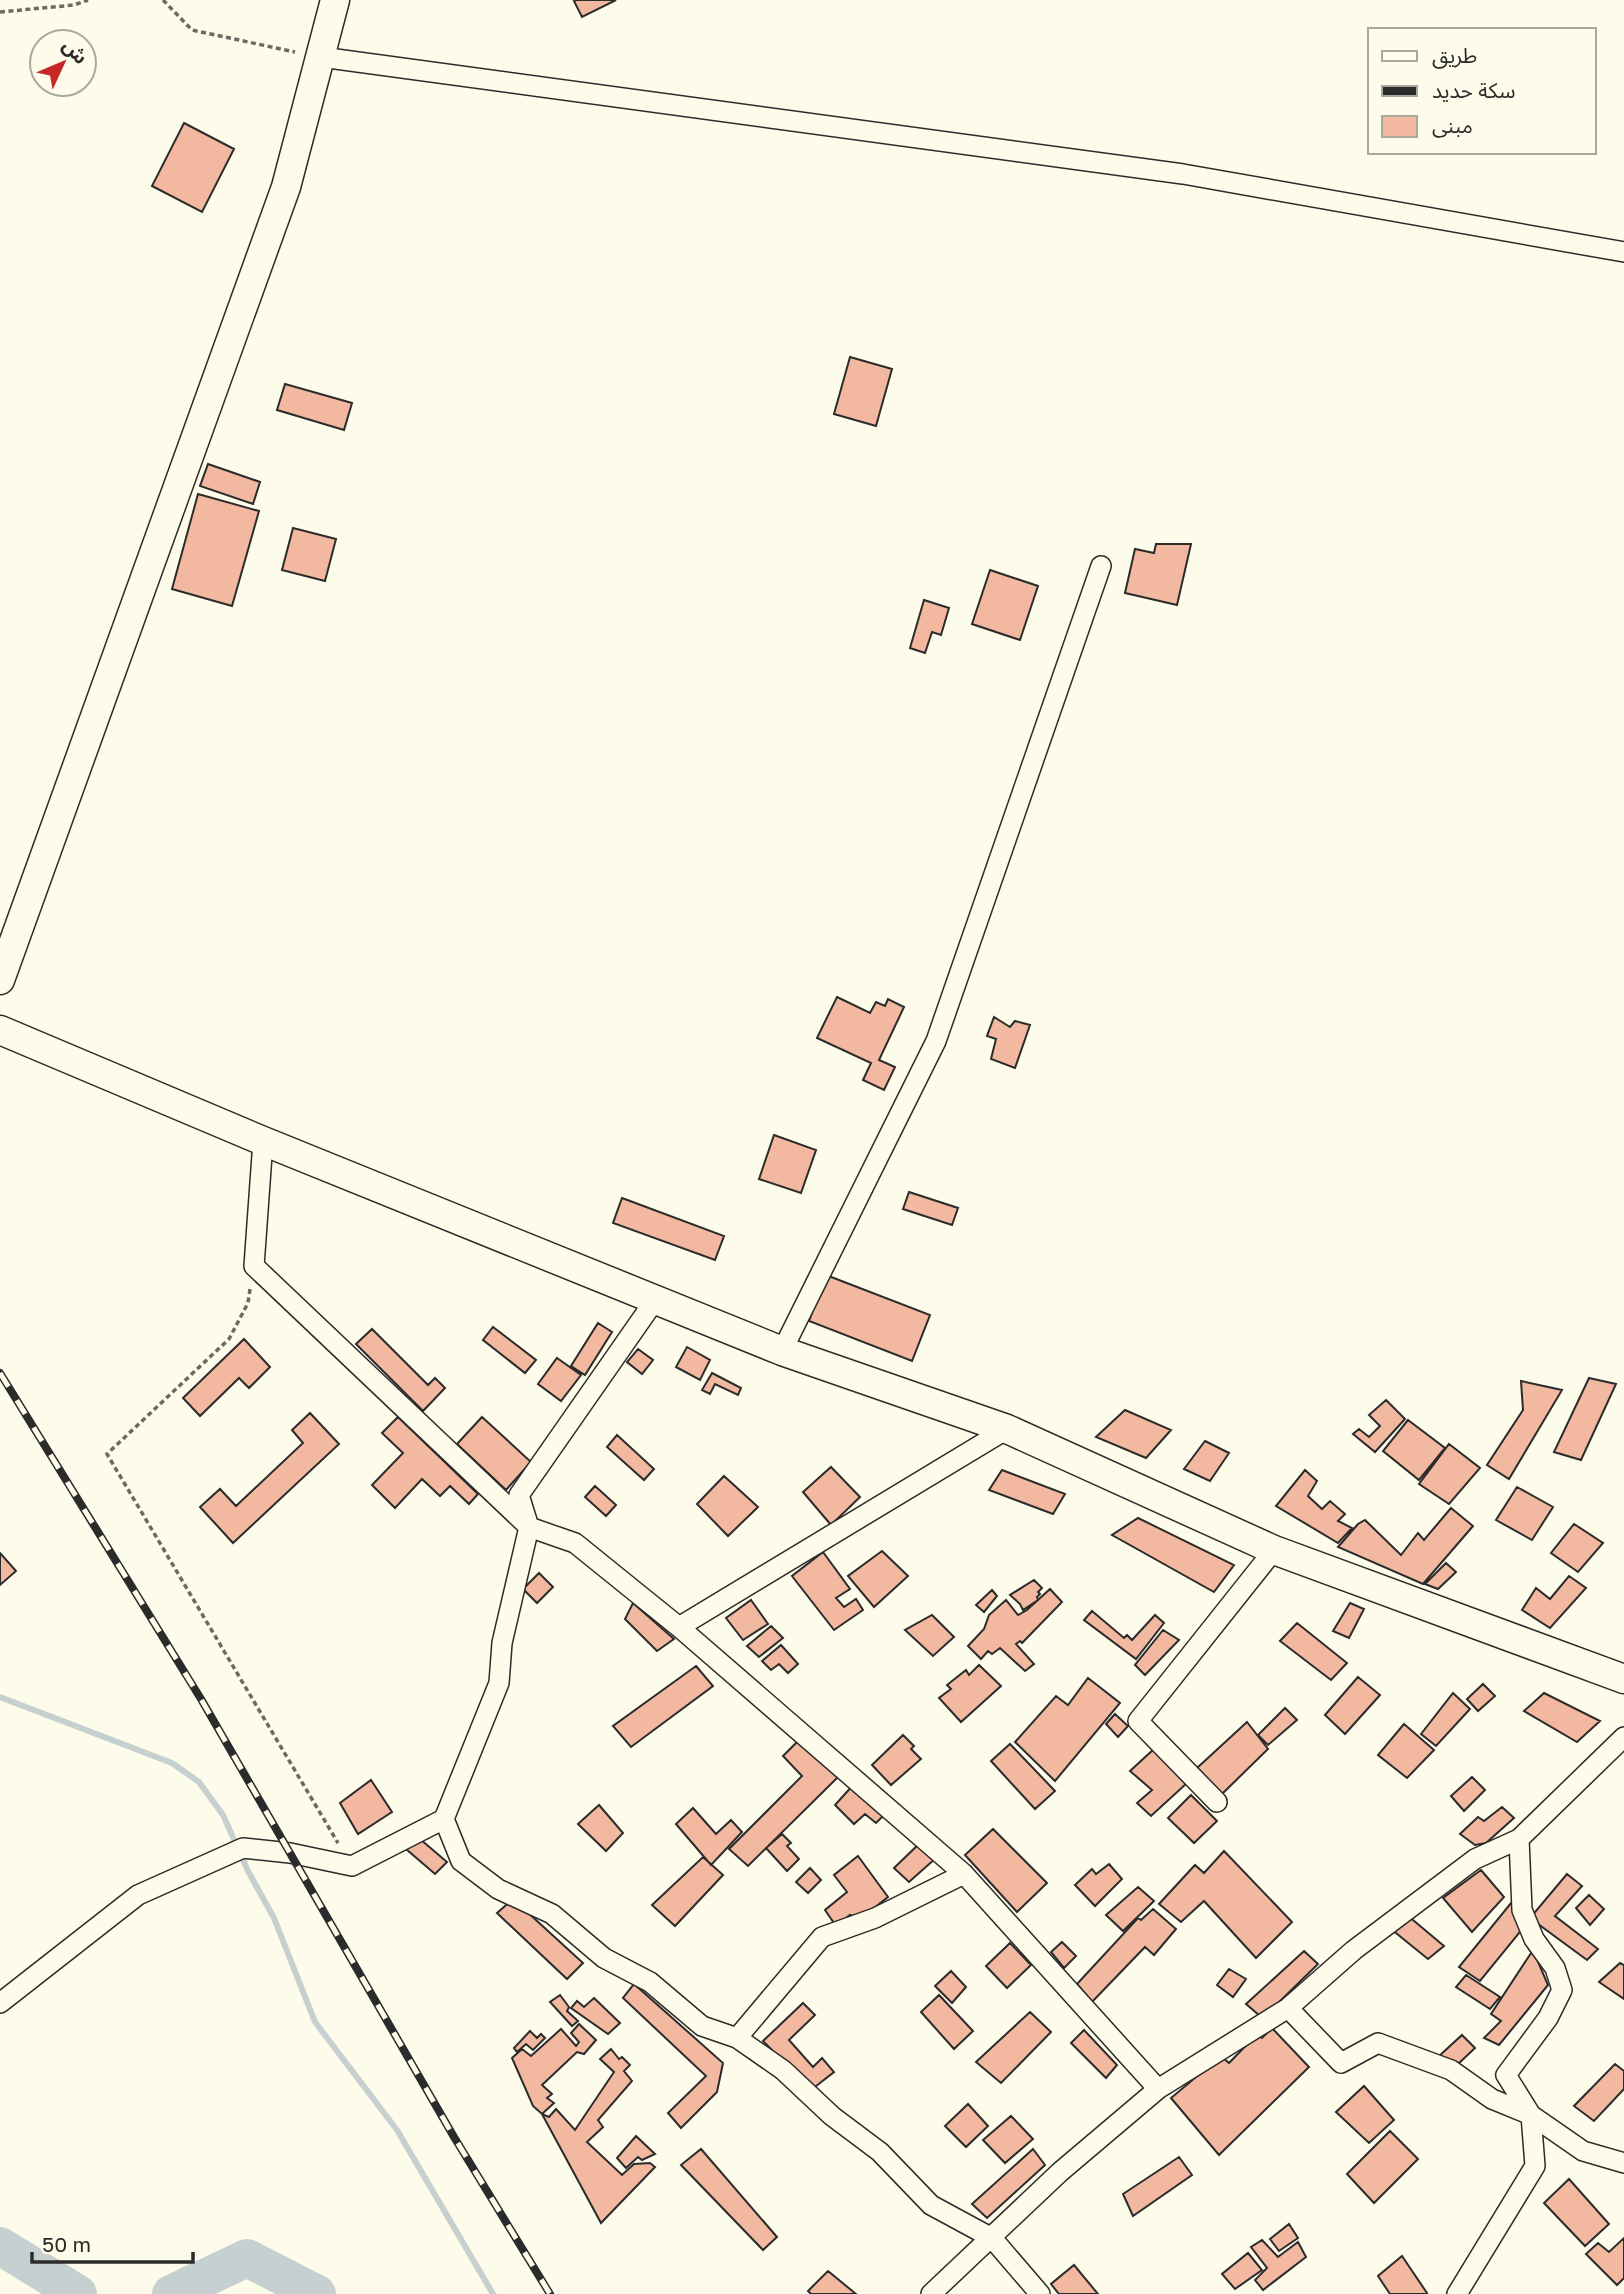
<svg xmlns="http://www.w3.org/2000/svg" width="1624" height="2294" viewBox="0 0 1624 2294" font-family="'Golos Text','Noto Sans Arabic',sans-serif">
	<style>
		.lines { fill: none; stroke-linecap: round; stroke-linejoin: round }
		.stream { stroke: #c7d0d0; stroke-width: 6 }
		.river { stroke: #c7d0d0; stroke-width: 38 }
		.building { fill: #f2b8a0; stroke: #2b2b2b; stroke-width: 2 }
		.street-casing { stroke: #2b2b2b; stroke-width: 22 }
		.secondary-casing { stroke: #2b2b2b; stroke-width: 31 }
		.path { stroke: #6a6964; stroke-width: 3.5; stroke-dasharray: 5 3.5; stroke-linecap: butt }
		.street { stroke: #fdfbea; stroke-width: 19 }
		.secondary { stroke: #fdfbea; stroke-width: 28 }
		.rail-casing { stroke: #2b2b2b; stroke-width: 8 }
		.rail { stroke: #fdfbea; stroke-width: 5; stroke-dasharray: 16; stroke-linecap: butt }
	</style>
	<rect width="100%" height="100%" fill="#fdfbea"/>
	<g class="lines">
		<!-- stream -->
		<path class="stream" d="M0,1697l172,66 27,19 24,33 25,56 26,47 41,104 82,108 96,164"/>
		<!-- river -->
		<path class="river" d="M0,2246l78,48
			M171,2294l76,-36 70,36"/>
	</g>
	<!-- building -->
	<path class="building" d="M576,0h40l-34,17 -8,-16z
		M184,123l50,26 -32,63 -50,-26z
		M850,357l42,12 -16,57 -42,-12z
		M285,384l67,19 -8,27 -67,-20z
		M208,464l52,18 -7,22 -53,-18z
		M198,494l61,17 -27,95 -60,-17z
		M293,528l43,11 -11,42 -43,-11z
		M1156,544h35l-14,61 -52,-12 10,-44 19,4z
		M990,570l48,16 -18,54 -48,-16z
		M924,600l25,8 -8,27 -9,-3 -7,21 -15,-5z
		M837,997l33,16 6,-11 9,4 3,-7 16,8 -25,53 16,7 -11,23 -21,-10 8,-17 -54,-25z
		M994,1017l16,10 5,-6 15,4 -15,43 -24,-9 5,-20 -9,-3z
		M774,1135l42,15 -15,43 -42,-14z
		M909,1192l49,16 -6,17 -49,-16z
		M622,1198l102,38 -9,24 -102,-37z
		M826,1275l104,40 -18,46 -103,-40z
		M598,1323l14,9 -27,43 -14,-9z
		M493,1327l43,33 -11,13 -42,-33z
		M372,1329l56,56 7,-7 10,10 -22,23 -67,-67z
		M244,1339l26,28 -21,21 -10,-10 -39,38 -17,-18z
		M687,1347l23,13 -10,20 -24,-13z
		M638,1349l15,11 -11,14 -15,-12z
		M557,1358l24,17 -20,26 -23,-17z
		M712,1373l29,15 -3,7 -23,-11 -5,10 -8,-4z
		M1589,1378l27,6 -35,76 -27,-8z
		M1521,1381l41,9 -53,89 -22,-14 36,-55z
		M1386,1400l19,19 -30,33 -22,-18 6,-5 10,8 11,-11 -11,-11z
		M1125,1410l46,20 -25,28 -50,-21z
		M310,1413l29,31 -106,99 -33,-36 20,-18 16,17 67,-63 -11,-13z
		M398,1417l80,77 -9,10 -19,-18 -10,10 -18,-17 -27,29 -23,-23 31,-32 -21,-20z
		M482,1417l49,45 -25,28 -49,-46z
		M1408,1420l37,28 -26,32 -36,-29z
		M617,1435l37,34 -10,11 -37,-33z
		M1205,1441l24,12 -19,28 -26,-12z
		M1449,1444l31,24 -31,36 -30,-20z
		M831,1467l29,30 -29,28 -28,-33z
		M1002,1470l63,24 -12,20 -64,-24z
		M1305,1470l12,11 -9,15 14,13 8,-8 15,13 -7,7 14,7 -14,15 -62,-37z
		M724,1476l34,31 -30,29 -31,-32z
		M595,1486l21,19 -10,11 -21,-19z
		M1517,1487l36,20 -21,33 -36,-20z
		M1451,1508l22,18 -50,58 -85,-37 20,-23 7,-4 36,35 17,-22 6,7z
		M1138,1518l96,47 -20,27 -102,-57z
		M1574,1524l29,19 -25,29 -27,-19z
		M882,1551l26,25 -34,31 -26,-31z
		M823,1552l27,37 -14,9 8,9 12,-8 7,11 -29,20 -42,-54z
		M0,1553l16,18 -16,14z
		M1446,1563l10,9 -18,17 -13,-5z
		M539,1573l14,14 -16,16 -14,-14z
		M1569,1576l17,12 -36,40 -28,-18 14,-22 14,11z
		M1034,1580l8,8 -4,4 2,2 -3,3 1,3 -15,10 -3,-6 -10,-9z
		M1050,1589l12,13 -40,41 -2,-2 -4,3 18,20 -9,7 -25,-23 -8,6 -4,-3 -7,8 -13,-13 16,-17 5,-14 17,-15 12,15 9,-5z
		M992,1590l5,6 -13,16 -8,-7z
		M751,1600l17,24 -25,16 -17,-22z
		M633,1603l41,36 -17,12 -32,-32z
		M1350,1603l14,6 -15,29 -16,-7z
		M1092,1611l32,27 3,-3 5,5 23,-25 9,8 -28,36 -52,-39z
		M932,1615l22,22 -21,19 -28,-26z
		M1297,1623l50,40 -16,17 -51,-39z
		M771,1626l12,12 -24,19 -12,-11z
		M1163,1630l16,10 -34,35 -10,-10z
		M781,1645l17,19 -10,9 -9,-9 -8,6 -9,-9z
		M979,1665l22,21 -40,36 -22,-24 12,-9 -4,-4 19,-15 3,5z
		M696,1666l17,20 -82,61 -18,-21z
		M1358,1677l22,18 -35,39 -20,-19z
		M1088,1678l32,25 -65,78 -40,-39 41,-46 12,9z
		M1483,1684l12,12 -17,15 -11,-12z
		M1453,1693l17,16 -34,37 -15,-12z
		M1544,1693l56,28 -23,21 -53,-31z
		M1285,1708l12,12 -29,25 -10,-10z
		M1115,1714l13,12 -10,11 -12,-13z
		M1247,1722l21,27 -46,45 -25,-26z
		M1404,1724l30,26 -27,28 -29,-23z
		M903,1735l11,11 -3,3 10,10 -30,26 -19,-20z
		M799,1740l39,37 -90,89 -19,-17 73,-73 -19,-20z
		M1010,1744l45,47 -20,18 -44,-48z
		M1154,1749l33,34 -36,33 -14,-13 15,-13 -22,-19z
		M1472,1777l13,13 -21,21 -13,-15z
		M371,1780l21,32 -34,22 -18,-31z
		M854,1784l32,29 -10,10 -11,-9 -11,10 -19,-19z
		M1191,1795l26,26 -23,22 -26,-25z
		M599,1805l24,28 -17,18 -28,-27z
		M1502,1807l12,11 -28,25 -11,2 -15,-11 18,-17 6,4z
		M693,1808l23,26 15,-14 11,12 -31,33 -35,-41z
		M993,1829l54,54 -30,29 -52,-57z
		M782,1834l9,9 -4,3 12,13 -12,12 -21,-23z
		M420,1839l27,23 -12,12 -29,-25z
		M920,1843l16,15 -27,24 -15,-14z
		M1224,1851l68,71 -36,36 -52,-57 -23,21 -22,-18 36,-39 9,8z
		M858,1856l30,41 -28,22 -10,-4 -14,11 -11,-16 22,-18 -13,-17z
		M703,1857l20,18 -48,51 -23,-21z
		M1109,1864l13,15 -27,27 -20,-21 17,-16 4,5z
		M810,1868l11,12 -13,13 -12,-11z
		M1481,1870l23,27 -32,35 -29,-34z
		M1567,1874l15,12 -27,30 43,33 -11,11 -57,-42z
		M1138,1887l16,14 -31,30 -17,-16z
		M1589,1895l15,14 -14,16 -14,-17z
		M513,1899l70,64 -16,16 -70,-66z
		M1511,1903l13,24 -44,54 -21,-14z
		M1153,1909l23,20 -22,26 -9,-8 -53,55 -15,-18 61,-66 3,2z
		M1407,1915l37,31 -16,13 -37,-30z
		M1062,1942l14,14 -12,12 -13,-16z
		M1010,1943l21,22 -24,23 -21,-22z
		M1533,1950l15,35 -49,60 -15,-7 17,-17 -10,-7z
		M1304,1951l14,13 -45,44 -13,8 -14,-12z
		M1620,1963l4,2v34l-25,-17z
		M1229,1969l17,10 -13,18 -16,-12z
		M951,1971l15,16 -14,16 -17,-17z
		M1466,1975l34,22 -10,12 -34,-22z
		M634,1984l89,79 -6,29 -36,36 -13,-15 38,-37 -83,-78z
		M560,1995l9,12 -2,4 11,10 -6,5 -22,-24z
		M939,1995l34,36 -19,18 -33,-37z
		M594,1998l26,25 -12,11 -37,-26 6,-7 7,6z
		M803,2003l12,12 -26,25 24,27 9,-9 12,14 -23,18 -48,-49z
		M1030,2012l21,20 -50,51 -25,-21z
		M579,2024l17,16 -12,14 -7,-2 -35,33 10,9 -5,4 7,5 -12,11 -9,-8 -21,-48 10,-9 9,7 30,-27 15,17 3,-4 -8,-9z
		M1272,2028l37,39 -90,88 -48,-57 50,-42 8,7 28,-29 5,4z
		M1084,2030l33,35 -11,13 -35,-35z
		M530,2031l7,7 4,-4 4,4 -12,12 -7,-6 -9,8 -3,-4z
		M1462,2035l13,13 -19,18 -18,-9z
		M611,2049l8,10 3,-2 8,8 -6,6 8,10 -34,39 5,7 -16,15 35,33 12,-11 16,-1 5,4 -54,56 -59,-109 7,3 7,-8 19,21 39,-58 -14,-13z
		M1615,2064l9,7v18l-30,32 -20,-15z
		M1364,2086l30,34 -25,23 -33,-31z
		M968,2104l20,22 -22,21 -21,-21z
		M1011,2116l22,23 -28,24 -22,-23z
		M1390,2131l28,28 -44,44 -27,-29z
		M636,2136l19,18 -13,6 -4,-3 -12,11 -9,-10z
		M701,2149l76,88 -14,13 -82,-85z
		M1033,2149l12,16 -58,53 -15,-14z
		M1179,2157l13,18 -59,41 -10,-22z
		M1569,2179l40,45 -24,22 -41,-43z
		M1289,2224l9,14 -19,13 -9,-12z
		M1624,2238v40l-7,7 -31,-31 12,-11 11,9z
		M1262,2240l16,17 20,-15 8,15 -43,33 -8,-10 12,-12 -16,-21z
		M1248,2253l14,17 -27,19 -13,-15z
		M1402,2256l25,37 -2,1h-35l-12,-18z
		M1074,2265l24,29h-39l-8,-10z
		M828,2271l28,23h-45l-3,-3z"/>
	<g class="lines">
		<!-- street casing -->
		<g class="street-casing">
			<path id="street" d="M321,57l862,117 441,78
				M263,1141l-9,125 275,261 46,16 104,84 285,247 194,215
				M655,1300l-136,195 10,32 -27,116 -3,40 -55,136 17,42 37,28 54,25 52,44 46,24 52,44 35,12 46,32 49,46 48,36 51,53 61,33 48,56
				M782,1351l154,-310 165,-475
				M679,1627l328,-198
				M1217,1802l-79,-81 136,-171
				M0,2003l138,-108 105,-47 47,5 62,13 92,-47
				M1288,2008l53,55 37,-20 73,27 41,29 39,16 52,36 41,12
				M737,2038l85,-101 53,-19 89,-44
				M931,2294l129,-122 98,-83 130,-81 66,-58 121,-91 44,-20 105,-102
				M1457,2294l78,-128 -4,-51 -25,-40 42,-57 14,-28 -7,-22 -21,-29 -12,-29 -3,-71"/>
		</g>
		<!-- secondary casing -->
		<g class="secondary-casing">
			<path id="secondary" d="M0,980l286,-793 49,-187
				M0,1030l263,111 519,210 225,78 267,121 350,129"/>
		</g>
		<!-- path -->
		<path class="path" d="M163,0l29,30 103,22
			M0,12l74,-7 14,-5
			M250,1289l-2,14 -19,36 -122,115 231,389"/>
		<!-- street -->
		<use href="#street" class="street"/>
		<!-- secondary -->
		<use href="#secondary" class="secondary"/>
		<!-- rail casing -->
		<g class="rail-casing">
			<path id="rail" d="M0,1373l201,326 253,438 96,157"/>
		</g>
		<!-- rail -->
		<use href="#rail" class="rail"/>
	</g>
	<!-- legend -->
	<rect x="1368" y="28" width="228" height="126" fill="#fdfbea" stroke="#a9a89e" stroke-width="2"/>
	<rect x="1382" y="51" width="35" height="10" fill="#fdfbea" stroke="#a9a89e" stroke-width="2"/>
	<text x="1432" y="63" font-size="21" fill="#2b2b2b">طريق</text>
	<rect x="1382" y="86" width="35" height="10" fill="#2b2b2b" stroke="#a9a89e" stroke-width="2"/>
	<text x="1432" y="98" font-size="21" fill="#2b2b2b">سكة حديد</text>
	<rect x="1382" y="116" width="35" height="21" fill="#f2b8a0" stroke="#a9a89e" stroke-width="2"/>
	<text x="1432" y="133" font-size="21" fill="#2b2b2b">مبنى</text>
	<!-- north arrow -->
	<g transform="translate(63 63) rotate(46)"><circle r="33" fill="#fdfbea" stroke="#a9a89e" stroke-width="2"/>
	<path d="M0-5L12 26L0 18L-12 26Z" fill="#c62828"/>
	<text y="-10" font-size="19" font-weight="bold" text-anchor="middle" fill="#2b2b2b">ش</text>
	</g>
	<!-- scale -->
	<path d="M32 2252v10h161v-10" fill="none" stroke="#2b2b2b" stroke-width="3.5"/>
	<text x="42" y="2252" font-size="21" fill="#2b2b2b" stroke="#fdfbea" stroke-width="5" paint-order="stroke">50 m</text>
</svg>
